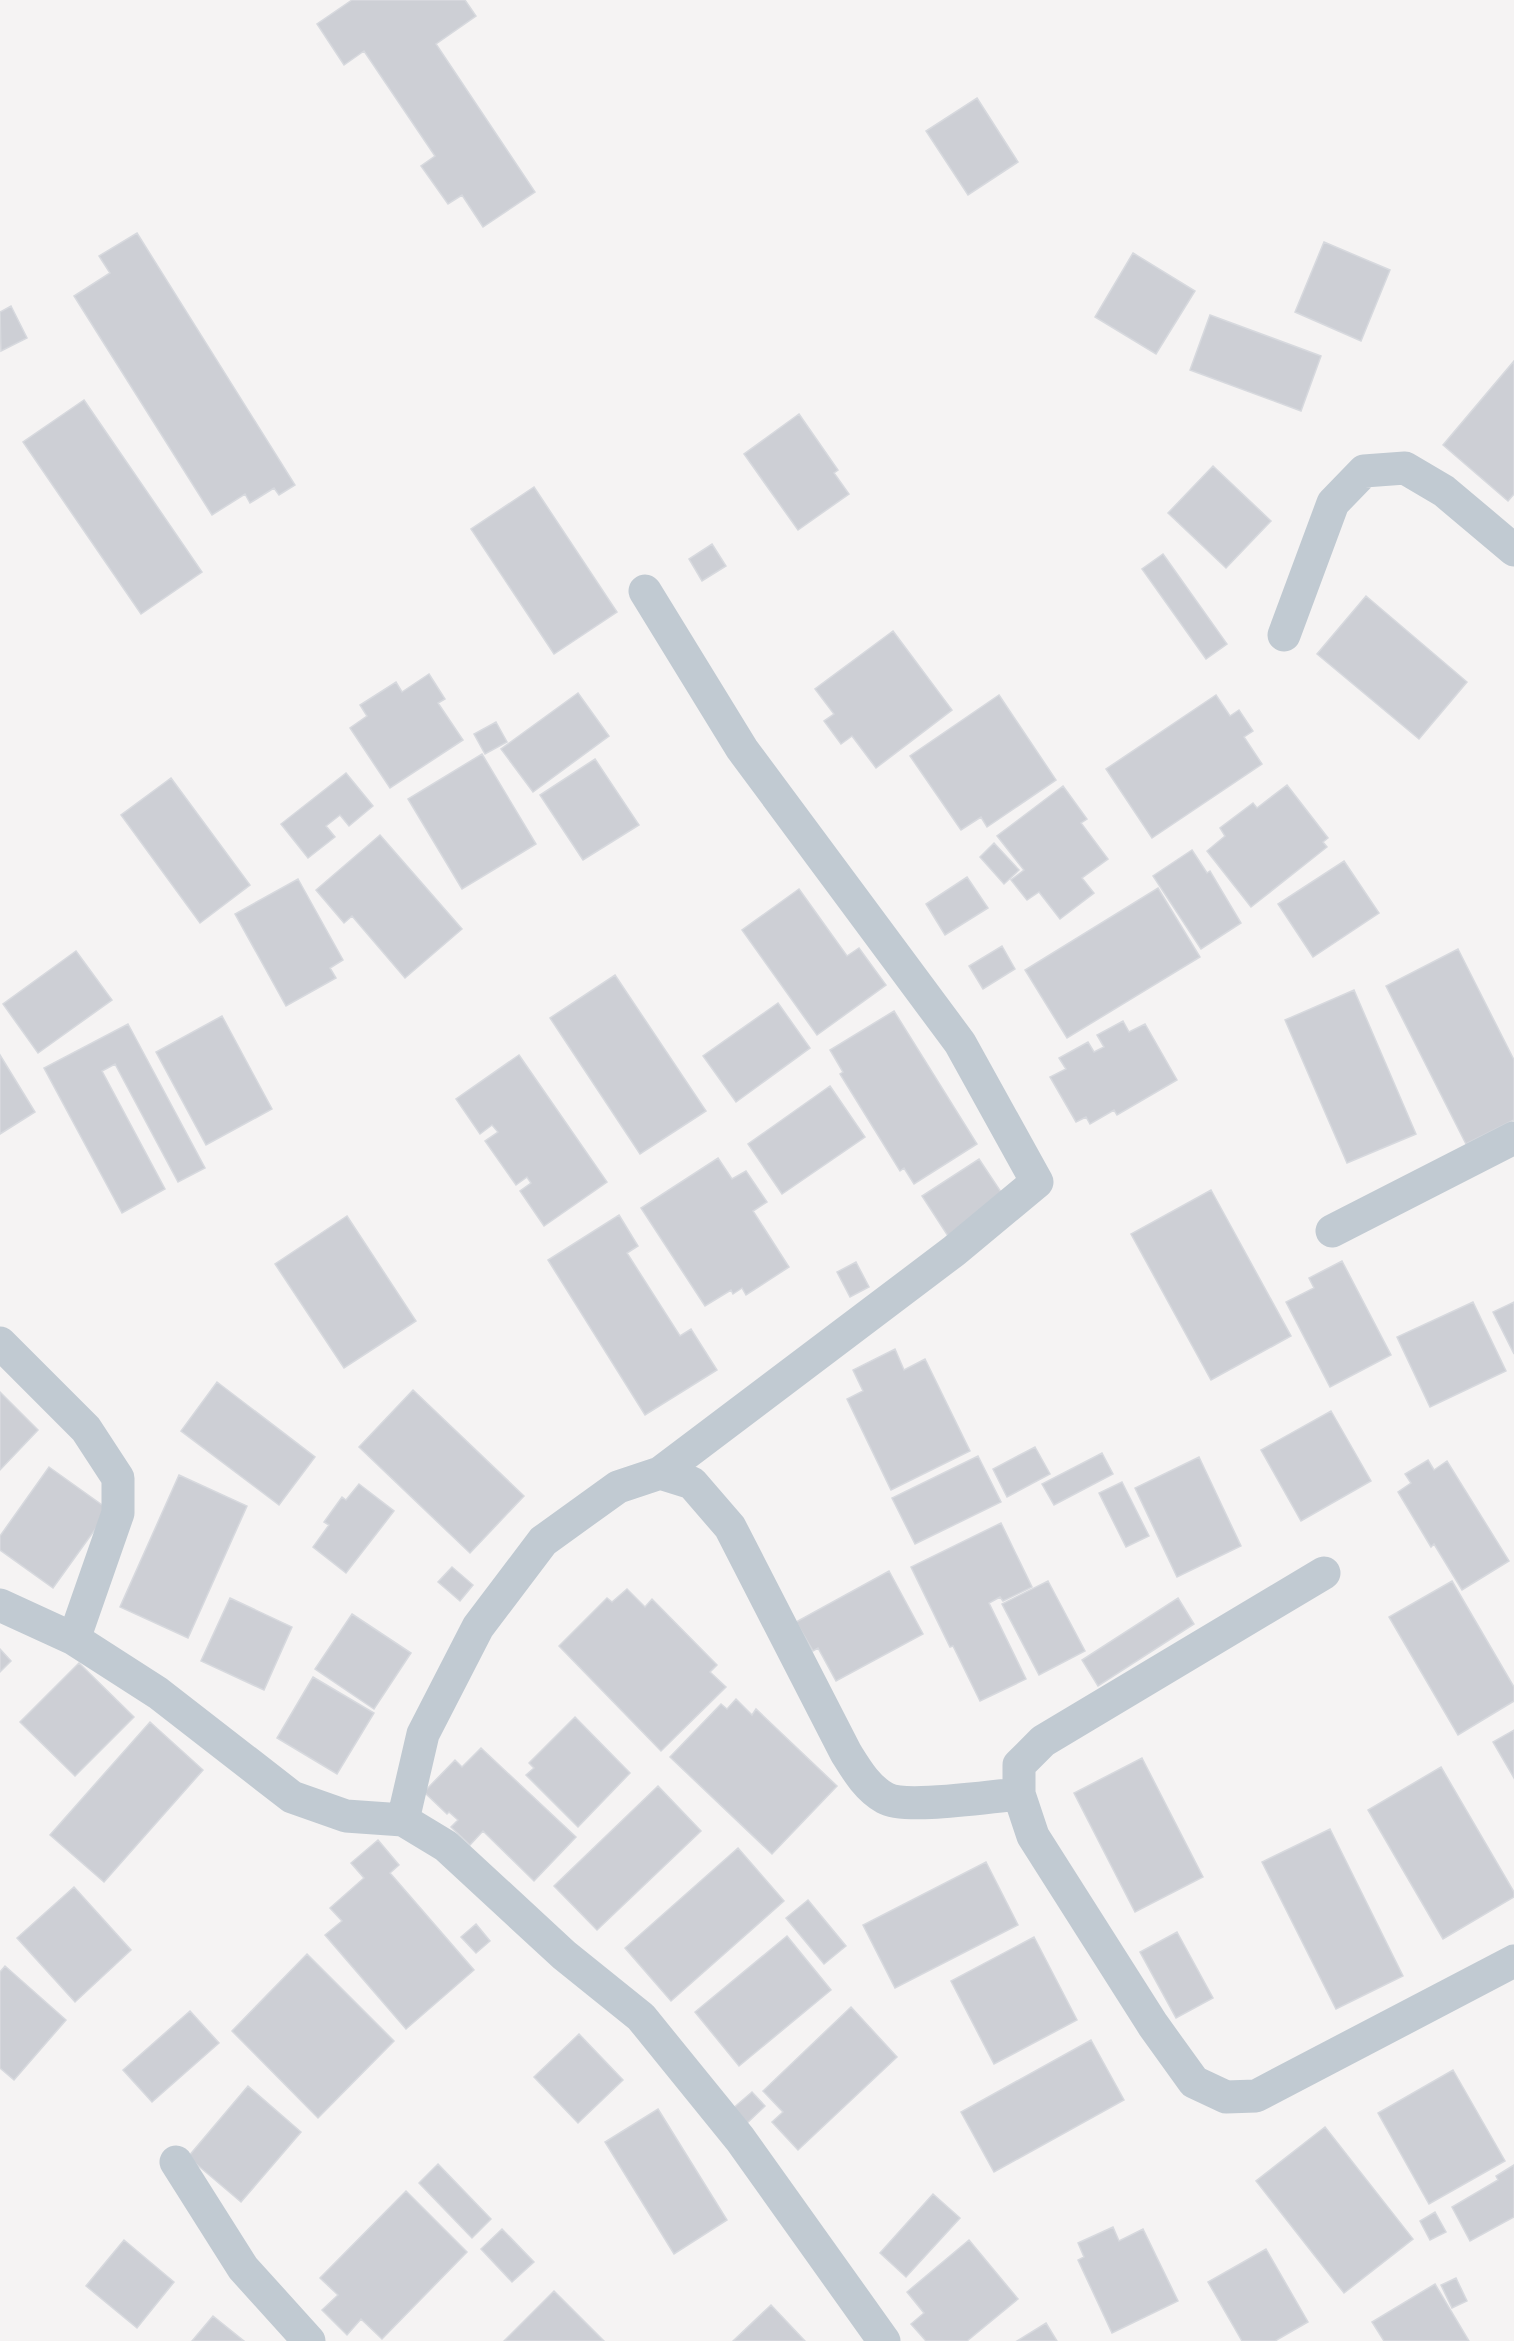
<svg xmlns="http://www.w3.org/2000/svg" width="1514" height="2341" viewBox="0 0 1514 2341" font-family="Raleway,sans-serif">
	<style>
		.building { fill: #cdcfd5; stroke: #d7d9de; stroke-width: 1.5 }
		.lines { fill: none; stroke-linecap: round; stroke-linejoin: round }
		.street { stroke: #c1cad2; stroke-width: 33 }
	</style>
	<rect width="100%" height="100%" fill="#f5f3f3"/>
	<!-- building -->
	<path class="building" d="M352,0h113l11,16 -40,28 99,148 -52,35 -21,-32 -14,9 -27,-38 14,-10 -71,-105 -20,14 -27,-41z
		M977,98l41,64 -50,33 -42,-64z
		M137,233l158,252 -16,10 -5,-7 -24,15 -5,-9 -33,21 -138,-219 36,-23 -11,-17z
		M1324,242l66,28 -29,71 -66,-29z
		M1133,253l62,38 -39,63 -61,-37z
		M11,306l16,32 -26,13 -1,-39z
		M1210,315l111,41 -20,55 -111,-41z
		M1514,361v133l-6,7 -65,-56z
		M84,400l118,172 -61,42 -118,-172z
		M799,414l39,56 -4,3 15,21 -51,36 -54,-76z
		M1213,466l58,55 -45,47 -58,-55z
		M534,487l83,125 -63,42 -83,-125z
		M712,544l14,22 -24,15 -13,-22z
		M1163,554l64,90 -21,15 -64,-90z
		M1366,596l101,86 -48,57 -102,-85z
		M893,631l59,79 -76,58 -24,-32 -11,8 -17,-23 10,-7 -19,-25z
		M429,674l16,25 -7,4 25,37 -73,48 -40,-60 17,-12 -7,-11 36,-23 6,10z
		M578,693l31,43 -76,56 -32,-43z
		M999,695l57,85 -69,47 -6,-10 -20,13 -51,-74z
		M1216,695l14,21 9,-6 14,21 -9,6 18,27 -110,74 -46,-69z
		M496,722l11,20 -22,12 -11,-20z
		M482,754l54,90 -74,45 -54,-90z
		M595,759l44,66 -56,35 -43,-65z
		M346,773l27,33 -24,20 -9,-11 -14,11 9,11 -27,21 -27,-34z
		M171,778l79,107 -50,38 -79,-108z
		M1287,785l41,53 -5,4 4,5 -76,60 -44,-56 18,-15 -5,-8 33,-25 4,5z
		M1063,786l24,33 -6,4 27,36 -26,19 12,15 -34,26 -21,-27 -12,8 -16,-20 13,-10 -27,-34z
		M380,835l82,94 -57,49 -53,-62 -8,7 -28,-33z
		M994,843l25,27 -15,14 -24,-27z
		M1192,850l15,23 3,-2 31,52 -40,26 -48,-73z
		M1344,861l35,52 -66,44 -35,-53z
		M967,877l21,31 -43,27 -19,-31z
		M298,879l45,81 -13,8 6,10 -50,28 -51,-92z
		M1158,888l42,69 -133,81 -42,-68z
		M799,889l48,67 12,-8 27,37 -69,50 -75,-105z
		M1002,946l13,23 -32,20 -14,-23z
		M1458,949l56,111v60l-48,24 -80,-158z
		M76,951l36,49 -74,53 -35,-49z
		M615,975l91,136 -66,43 -90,-136z
		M1354,990l62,144 -69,29 -62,-143z
		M778,1003l32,45 -74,54 -33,-46z
		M894,1011l83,133 -63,40 -10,-16 -4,3 -60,-97 3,-2 -13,-22z
		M222,1016l50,93 -66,36 -50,-93z
		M1123,1021l6,11 16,-8 32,56 -60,35 -3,-5 -24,14 -4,-7 -10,5 -26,-45 16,-8 -7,-11 29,-16 6,10 10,-5 -7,-12z
		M128,1024l77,144 -27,14 -63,-118 -13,7 63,118 -43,24 -78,-145z
		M0,1055l35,57 -35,22z
		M519,1055l88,127 -63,44 -24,-35 11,-8 -4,-6 -11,8 -31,-44 13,-9 -6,-7 -12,9 -24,-35z
		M830,1086l35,51 -83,57 -34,-50z
		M718,1158l14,21 14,-8 21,31 -14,9 36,56 -43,28 -4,-7 -9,6 -2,-4 -26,16 -64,-98z
		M979,1159l26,39 -57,38 -26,-40z
		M1211,1190l80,146 -80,44 -80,-146z
		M619,1215l19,31 -11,7 53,83 11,-7 26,41 -72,45 -97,-155z
		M347,1216l69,105 -72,47 -69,-104z
		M1342,1261l49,94 -61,32 -44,-85 28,-14 -5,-10z
		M856,1262l13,25 -19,10 -13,-25z
		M1473,1302l33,69 -76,36 -33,-70z
		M1514,1302v52l-21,-42z
		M895,1349l9,21 21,-11 45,92 -79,39 -44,-91 16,-8 -10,-21z
		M217,1382l98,75 -36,48 -98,-74z
		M413,1390l111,106 -54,57 -111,-106z
		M0,1392l38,38 -38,40z
		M1331,1411l40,70 -70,40 -40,-71z
		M1035,1447l15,27 -43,23 -14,-28z
		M1102,1453l11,21 -59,31 -12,-21z
		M978,1456l23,46 -86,42 -23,-46z
		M1199,1457l42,89 -64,31 -42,-89z
		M1428,1460l6,10 13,-9 62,100 -47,29 -28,-46 -3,3 -33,-55 13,-9 -6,-9z
		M49,1467l60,43 -56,78 -53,-38v-14z
		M179,1475l68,31 -59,132 -68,-31z
		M1122,1482l27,54 -23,11 -27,-54z
		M359,1484l35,27 -48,62 -33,-26 16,-22 -5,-3 18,-25 4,3z
		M1001,1523l31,64 -29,14 -3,-4 -11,6 37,76 -46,22 -27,-55 -3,1 -39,-80z
		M452,1567l21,18 -13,16 -22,-19z
		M889,1571l34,63 -87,47 -18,-33 -5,3 -17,-29z
		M1048,1581l37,70 -46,24 -37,-71z
		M1452,1581l62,106v14l-56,34 -69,-118z
		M627,1589l18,18 7,-8 65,66 -7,7 16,15 -65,64 -102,-105 48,-48 5,4z
		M230,1598l62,29 -28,63 -63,-29z
		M1178,1598l16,26 -96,62 -16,-26z
		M352,1614l59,39 -37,56 -59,-40z
		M0,1649l11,12 -11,11z
		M79,1663l55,54 -59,59 -55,-54z
		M313,1677l61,36 -37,61 -60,-36z
		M736,1699l16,16 4,-6 81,77 -65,68 -102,-97 51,-53 6,5z
		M575,1717l55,56 -52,54 -52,-52 8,-7 -5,-5z
		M150,1722l53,48 -99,112 -54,-47z
		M1514,1730v48l-21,-36z
		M481,1748l95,89 -42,44 -51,-50 -13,14 -19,-18 7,-7 -9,-8 -2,2 -23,-22 31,-32 7,7z
		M1142,1758l61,119 -68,35 -61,-119z
		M1441,1767l73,125v5l-71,42 -75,-129z
		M658,1786l43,45 -104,99 -43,-44z
		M1330,1829l73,147 -67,33 -74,-147z
		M378,1840l21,25 -9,8 84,97 -68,59 -81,-94 17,-14 -12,-13 34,-30 -13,-15z
		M738,1848l46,53 -113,100 -46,-53z
		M986,1862l32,63 -123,63 -32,-63z
		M74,1887l57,63 -56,52 -58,-64z
		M808,1900l38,46 -22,18 -38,-46z
		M476,1924l14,17 -14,12 -15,-16z
		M1177,1932l36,66 -37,20 -36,-66z
		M787,1936l44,54 -92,76 -44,-54z
		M1034,1937l43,83 -83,44 -43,-83z
		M307,1954l87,87 -76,77 -86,-87z
		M5,1966l61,54 -52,60 -14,-12v-96z
		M851,2007l46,50 -99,93 -26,-28 11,-10 -20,-21z
		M190,2011l29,32 -67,59 -29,-32z
		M579,2034l44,46 -45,43 -44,-46z
		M1091,2040l33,60 -130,72 -33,-60z
		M1453,2070l52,91 -76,43 -51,-91z
		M248,2086l53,46 -60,70 -53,-45z
		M752,2092l13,14 -21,20 -13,-16z
		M658,2109l69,111 -53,34 -69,-112z
		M1325,2127l88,112 -69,54 -88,-112z
		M438,2164l53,55 -19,19 -53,-55z
		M1514,2165v52l-44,24 -18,-34 46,-27 -2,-4z
		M406,2191l61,61 -85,87 -21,-20 -14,16 -25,-25 16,-15 -18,-17z
		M933,2194l27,24 -54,59 -26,-24z
		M1435,2212l11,20 -16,8 -10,-19z
		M1113,2227l6,14 24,-12 35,72 -66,32 -34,-73 6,-3 -6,-14z
		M502,2229l32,33 -22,20 -31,-33z
		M124,2240l50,42 -37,46 -51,-42z
		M969,2240l49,59 -51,42h-41l-15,-17 13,-11 -17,-21z
		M1266,2249l42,73 -33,19h-33l-34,-59z
		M1456,2278l11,23 -15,7 -11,-23z
		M1435,2284l34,57h-85l-12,-19z
		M554,2291l50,50h-100z
		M771,2305l34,36h-72z
		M213,2316l31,25h-52z
		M1046,2323l11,18h-40z"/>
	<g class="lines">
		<!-- street -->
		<path class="street" d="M645,591l97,158 218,294 77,139 -83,69 -294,222
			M1284,635l49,-132 31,-32 41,-3 39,23 70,59
			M1332,1231l182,-93
			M0,1343l86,86 32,49v35l-44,126
			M1324,1573l-281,168 -24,24v29l14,42 120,189 41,57 32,15 30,-1 258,-135
			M0,1605l74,34 84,54 134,104 54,19 57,4 43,26 118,109 77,62 99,122 144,202
			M403,1820l20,-86 55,-107 65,-86 75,-54 42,-14 32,10 38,44 116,226c10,16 21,35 39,45 21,12 106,-2 134,-4
			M176,2162l67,106 66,73"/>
	</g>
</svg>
